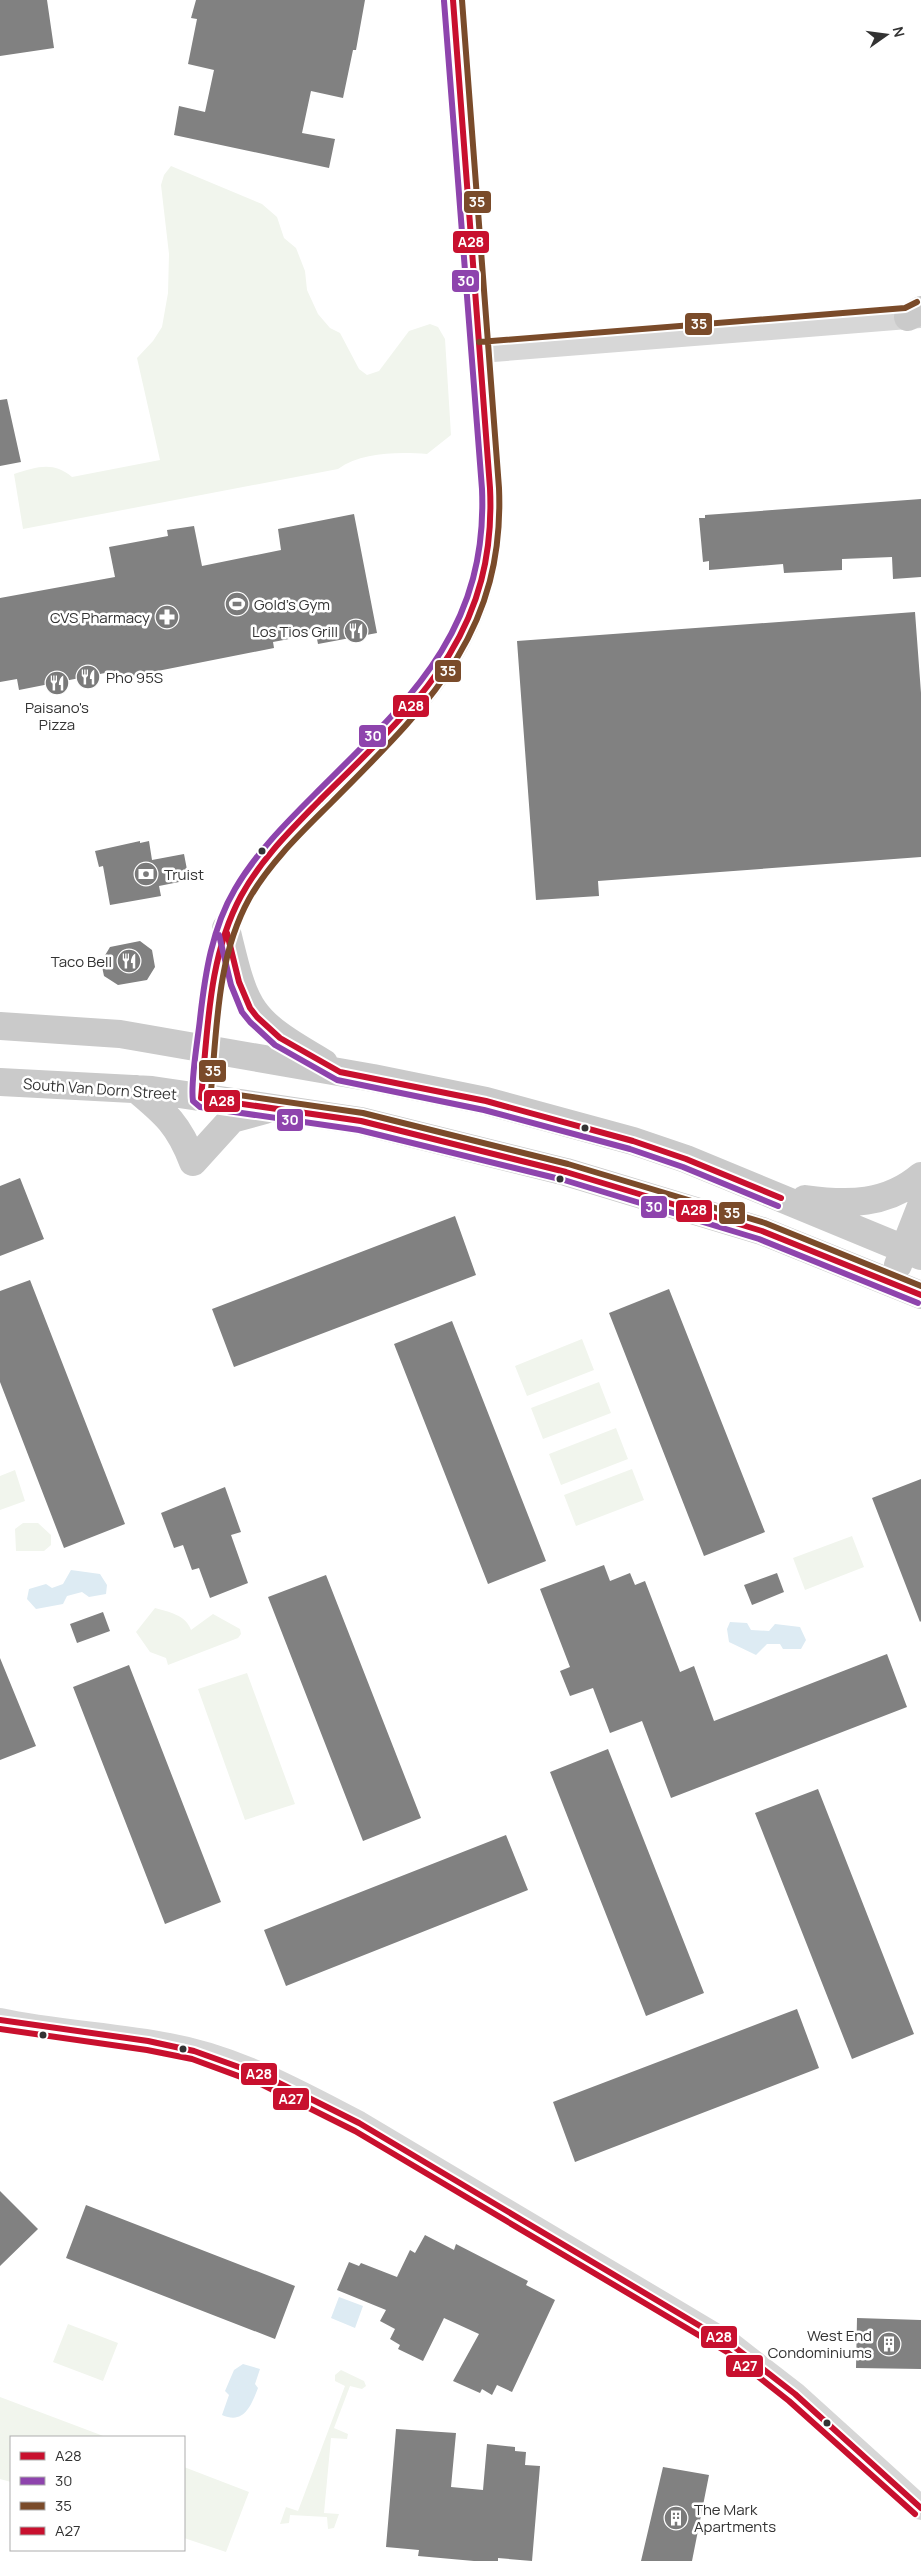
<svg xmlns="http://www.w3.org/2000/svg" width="921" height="2561" viewBox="0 0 921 2561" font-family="Manrope,sans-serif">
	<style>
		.green { fill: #f1f5ed }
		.water { fill: #ddebf3 }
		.building { fill: #818181 }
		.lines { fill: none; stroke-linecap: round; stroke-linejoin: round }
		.tertiary { stroke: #d7d7d7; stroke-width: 24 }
		.primary { stroke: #cacaca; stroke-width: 28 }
		.bus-1-casing { stroke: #fff; stroke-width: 10 }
		.bus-2-casing { stroke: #fff; stroke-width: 10 }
		.bus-3-casing { stroke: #fff; stroke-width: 10 }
		.bus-4-casing { stroke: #fff; stroke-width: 10 }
		.bus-1 { stroke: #c8102e; stroke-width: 6 }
		.bus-2 { stroke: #8e44ad; stroke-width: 6 }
		.bus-3 { stroke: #7a4b2a; stroke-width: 6 }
		.bus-4 { stroke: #c8102e; stroke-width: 6 }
		.bus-dot { fill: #333; stroke: #fff; stroke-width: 2 }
		.labels { text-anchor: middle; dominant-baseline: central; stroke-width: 5; stroke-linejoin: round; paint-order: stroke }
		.poi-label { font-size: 15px; fill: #333; stroke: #fff; text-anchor: start }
		.street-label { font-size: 15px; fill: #333; stroke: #fff }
		.line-badge { stroke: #fff; stroke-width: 2 }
		.badge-label { font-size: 14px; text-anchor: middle; font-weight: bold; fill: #fff }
	</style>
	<rect width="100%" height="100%" fill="#fff"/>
	<!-- green -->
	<path class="green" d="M171,166l91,38 15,13 7,21 12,10 9,23 2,19 11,24 12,14 10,5 19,36 8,6 12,-4 30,-40 21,-7 8,3 7,12 6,96 -24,19c-29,-2 -65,-2 -89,15l-315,60 -9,-55c23,-7 39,-13 58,3l88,-17 -23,-102 16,-17 9,-14 6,-34 1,-39 -8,-69 3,-10z
		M582,1339l12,31 -67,26 -12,-30z
		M599,1382l12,31 -68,26 -12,-31z
		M616,1428l12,31 -67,26 -12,-31z
		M632,1469l12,31 -68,26 -12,-31z
		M15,1470l10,31 -25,9v-34z
		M23,1523h15l13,12v10l-7,6h-28l-1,-22z
		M852,1536l12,31 -59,23 -12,-32z
		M155,1608c14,4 31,7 36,22l22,-16 27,15 1,5 -3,4 -70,27 -2,-7 -16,-6 -14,-20z
		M247,1673l48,131 -50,16 -47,-131z
		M68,2324l50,19 -15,38 -50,-19z
		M341,2370l23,11 2,5 -4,3 -12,-3 -16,42 14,6 -1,5 -16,-1 -7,75 15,1 -5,14 -6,1 -1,-12 -37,-2 -1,8 -9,1 6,-17 12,4 47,-125 -10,-5v-6z
		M0,2397l106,40h-95v45l-11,-3z
		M184,2467l65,25 -23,60 -42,-14z"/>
	<!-- water -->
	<path class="water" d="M71,1570l29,4 7,11 -1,9 -17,3 -7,-5 -15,4 -4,8 -27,5 -9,-10 2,-10 17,-5 6,4 11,-4z
		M730,1622l17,1 4,7 18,1 6,-7 25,3 6,13 -5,9h-18l-3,-5h-13l-11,11 -27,-13 -2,-13z
		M339,2297l24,9 -8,22 -24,-10z
		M243,2364l17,5 -5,15 3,4c-7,18 -14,37 -36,27l7,-20 -4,-4 9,-21z"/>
	<!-- building -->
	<path class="building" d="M0,0h47l7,48 -54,8z
		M196,0h169l-9,50h-3l-10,48 -32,-7 -9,42 33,6 -6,29 -155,-33 5,-29 26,6 9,-42 -26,-6 9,-45 -6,-1z
		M7,399l14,63 -21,4v-66z
		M921,499v78l-28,2 -1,-22 -50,2v11l-58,3 -1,-9 -74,6v-9l-6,1 -4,-44h6v-3z
		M354,514l23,119 -59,11 -2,-10 -43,8 1,6 -162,32 -2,-8 -91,18 -2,-11 -17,3v-84l115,-21 -6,-30 59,-11 -1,-6 27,-4 8,40 79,-16 -3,-21z
		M915,612l6,81v164l-323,24 1,15 -63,4 -19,-259z
		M140,841v2l9,-2 3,19 32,-6 5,26 -30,6 2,10 -51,9 -7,-39 -4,1 -4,-16z
		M140,941l12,9 3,17 -8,13 -29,5 -14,-9 -3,-14 9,-15z
		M20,1178l24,61 -44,17v-70z
		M455,1216l21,59 -242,92 -22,-58z
		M30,1280l95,244 -61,24 -64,-166v-91z
		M669,1289l96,243 -61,24 -95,-243z
		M452,1321l94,240 -58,23 -94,-240z
		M921,1479v142l-1,1 -48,-124z
		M225,1487l16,45 -10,3 17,48 -38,15 -11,-30 -7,2 -9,-25 -9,3 -13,-35z
		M604,1565l6,16 20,-8 5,12 10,-4 35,91 14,-6 20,55 173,-67 20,53 -236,91 -29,-77 -32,12 -17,-45 -23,8 -10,-25 10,-4 -30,-78z
		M777,1573l7,19 -32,13 -8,-20z
		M326,1575l95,243 -58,23 -95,-244z
		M103,1612l7,19 -33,12 -7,-19z
		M0,1658l36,88 -36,14z
		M129,1665l92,237 -56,22 -92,-237z
		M608,1749l96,244 -58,23 -96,-244z
		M818,1789l96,245 -62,25 -97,-246z
		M506,1835l22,55 -242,96 -22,-56z
		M797,2009l22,59 -244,94 -22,-60z
		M0,2191l38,38 -38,37z
		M86,2205l209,81 -20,53 -209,-81z
		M425,2235l29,15 2,-6 72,37 -2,4 29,15 -43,92 -15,-7 -5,10 -10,-6 -2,4 -27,-12 26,-47 -35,-16 -21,43 -25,-12 2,-4 -10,-6 5,-10 -15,-8 6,-11 -49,-20 12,-28 10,4 2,-3 36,14 13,-27 5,3z
		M857,2318l64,2v49l-65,-1z
		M396,2429l60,4 -5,54 32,3 4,-46 28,3v4l11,1 -1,13 15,1 -8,95 -34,-3v3h-24l-56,-5 1,-6 -33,-3z
		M663,2467l46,8 -17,86h-51z"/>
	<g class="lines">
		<!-- tertiary -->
		<path class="tertiary" d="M480,351l441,-35
			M201,1098c7,-58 8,-137 33,-189 20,-42 52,-74 84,-106 78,-80 156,-139 171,-258 4,-30 1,-61 -1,-91l-35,-454
			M0,2020c56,12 113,14 169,25 68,12 130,47 190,78l373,222 63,49 126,114"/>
		<!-- primary -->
		<path class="primary" d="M908,317l13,-7
			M226,928c20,84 22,91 98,135
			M0,1026l120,8 253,44 113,23 147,40 53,18 235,97
			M0,1082l152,8 209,31 205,51 196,59 159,64
			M136,1089c30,25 43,36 57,73l39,-43 33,-9
			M805,1199c43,6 82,6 116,-23
			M898,1265l23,-59"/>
		<!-- bus-1 casing -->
		<g class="bus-1-casing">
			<path id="bus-1" d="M453,0l37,488c7,147 -74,217 -170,312 -29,30 -59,59 -79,96 -33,61 -33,134 -40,202l160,23 205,51 196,59 159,64
				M227,933l12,49 11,26 7,9 23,21 60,34 146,29 147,40 53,18 95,39
				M0,2020l148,21 46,10 73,26 92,46 373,222 63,49 126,114"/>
		</g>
		<!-- bus-2 casing -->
		<g class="bus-2-casing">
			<path id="bus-2" d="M444,1l38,488c6,143 -74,212 -167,305 -29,29 -59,59 -80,95 -23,39 -30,85 -35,130 -2,20 -10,64 -7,82l7,6 159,23 205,50 195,59 159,64
				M219,935l12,50 11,27 8,10 25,23 62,35 147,30 146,39 53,18 95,39"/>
		</g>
		<!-- bus-3 casing -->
		<g class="bus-3-casing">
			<path id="bus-3" d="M462,0l37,488c6,146 -72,218 -167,314 -30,30 -62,60 -83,97 -32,58 -32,128 -38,192l152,22 205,51 197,59 156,63
				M479,342l426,-34 12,-6"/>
		</g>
		<!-- bus-4 casing -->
		<g class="bus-4-casing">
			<path id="bus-4" d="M0,2029l147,21 45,9 71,26 92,46 372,221 62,49 126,113"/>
		</g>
		<!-- bus-1 -->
		<use href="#bus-1" class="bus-1"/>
		<!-- bus-2 -->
		<use href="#bus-2" class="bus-2"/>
		<!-- bus-3 -->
		<use href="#bus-3" class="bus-3"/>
		<!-- bus-4 -->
		<use href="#bus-4" class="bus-4"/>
	</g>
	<!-- icons -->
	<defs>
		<g id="stadium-disc" transform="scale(1.25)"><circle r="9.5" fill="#7a7a7a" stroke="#fff"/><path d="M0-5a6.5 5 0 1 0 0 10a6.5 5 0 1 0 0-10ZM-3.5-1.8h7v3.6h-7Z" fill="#fff"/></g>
		<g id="pharmacy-disc" transform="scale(1.25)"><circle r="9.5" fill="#7a7a7a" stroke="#fff"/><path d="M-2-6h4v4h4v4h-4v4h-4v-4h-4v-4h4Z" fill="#fff"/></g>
		<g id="restaurant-disc" transform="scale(1.25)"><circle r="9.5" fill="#7a7a7a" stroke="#fff"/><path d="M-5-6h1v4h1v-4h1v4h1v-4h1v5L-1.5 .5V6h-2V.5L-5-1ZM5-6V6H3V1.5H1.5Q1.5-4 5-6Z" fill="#fff"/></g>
		<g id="bank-disc" transform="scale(1.25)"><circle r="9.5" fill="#7a7a7a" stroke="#fff"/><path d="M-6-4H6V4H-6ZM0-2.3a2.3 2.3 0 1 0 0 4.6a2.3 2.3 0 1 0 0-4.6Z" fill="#fff"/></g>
		<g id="building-disc" transform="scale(1.25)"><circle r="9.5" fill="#7a7a7a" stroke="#fff"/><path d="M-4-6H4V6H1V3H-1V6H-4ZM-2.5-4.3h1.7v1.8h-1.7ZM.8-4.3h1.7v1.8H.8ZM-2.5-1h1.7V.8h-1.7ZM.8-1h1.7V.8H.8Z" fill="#fff"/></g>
	</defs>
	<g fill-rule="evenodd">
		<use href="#stadium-disc" x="237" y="604"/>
		<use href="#pharmacy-disc" x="167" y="617"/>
		<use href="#restaurant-disc" x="356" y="631"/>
		<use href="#restaurant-disc" x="88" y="677"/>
		<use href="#restaurant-disc" x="57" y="683"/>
		<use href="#bank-disc" x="146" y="874"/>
		<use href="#restaurant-disc" x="129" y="961"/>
		<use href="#building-disc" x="889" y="2344"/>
		<use href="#building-disc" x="676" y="2518"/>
	</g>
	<!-- markers -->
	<g class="bus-dot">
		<circle cx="262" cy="851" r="4.5"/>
		<circle cx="585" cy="1128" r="4.5"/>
		<circle cx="560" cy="1179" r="4.5"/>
		<circle cx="43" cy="2035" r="4.5"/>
		<circle cx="183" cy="2049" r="4.5"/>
		<circle cx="827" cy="2423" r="4.5"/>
	</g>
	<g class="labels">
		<!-- poi labels -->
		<g class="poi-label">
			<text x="254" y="604">Gold's Gym</text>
			<text x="150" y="617" text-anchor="end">CVS Pharmacy</text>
			<text x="338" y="631" text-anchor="end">Los Tios Grill</text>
			<text x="106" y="677">Pho 95S</text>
			<text x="57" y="707" text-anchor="middle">Paisano's<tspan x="57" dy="17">Pizza</tspan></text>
			<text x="164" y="874">Truist</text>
			<text x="112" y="961" text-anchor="end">Taco Bell</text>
			<text x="872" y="2335" text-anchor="end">West End<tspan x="872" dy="17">Condominiums</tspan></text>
			<text x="694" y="2509">The Mark<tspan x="694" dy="17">Apartments</tspan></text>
		</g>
		<!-- street labels -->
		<g class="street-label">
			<text transform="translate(100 1089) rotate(4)">South Van Dorn Street</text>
		</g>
	</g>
	<g class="line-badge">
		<rect x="463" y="190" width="29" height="24" rx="5" fill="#7a4b2a"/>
		<rect x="452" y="230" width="38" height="24" rx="5" fill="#c8102e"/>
		<rect x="451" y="269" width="29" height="24" rx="5" fill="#8e44ad"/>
		<rect x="684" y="312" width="29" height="24" rx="5" fill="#7a4b2a"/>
		<rect x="434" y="659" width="28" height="24" rx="5" fill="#7a4b2a"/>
		<rect x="392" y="694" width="38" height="24" rx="5" fill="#c8102e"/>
		<rect x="358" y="724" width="29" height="24" rx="5" fill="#8e44ad"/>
		<rect x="198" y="1059" width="29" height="24" rx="5" fill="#7a4b2a"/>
		<rect x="203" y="1089" width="38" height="24" rx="5" fill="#c8102e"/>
		<rect x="276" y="1108" width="28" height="24" rx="5" fill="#8e44ad"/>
		<rect x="640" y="1195" width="28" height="24" rx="5" fill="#8e44ad"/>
		<rect x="675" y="1199" width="38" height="24" rx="5" fill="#c8102e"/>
		<rect x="718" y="1201" width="28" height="24" rx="5" fill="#7a4b2a"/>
		<rect x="240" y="2062" width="38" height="24" rx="5" fill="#c8102e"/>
		<rect x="272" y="2087" width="38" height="24" rx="5" fill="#c8102e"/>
		<rect x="700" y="2325" width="38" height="24" rx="5" fill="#c8102e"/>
		<rect x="725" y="2354" width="39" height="24" rx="5" fill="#c8102e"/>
	</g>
	<g class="badge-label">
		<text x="477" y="207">35</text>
		<text x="471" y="247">A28</text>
		<text x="466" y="286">30</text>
		<text x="699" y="329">35</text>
		<text x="448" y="676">35</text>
		<text x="411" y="711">A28</text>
		<text x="373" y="741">30</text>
		<text x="213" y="1076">35</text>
		<text x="222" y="1106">A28</text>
		<text x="290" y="1125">30</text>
		<text x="654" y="1212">30</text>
		<text x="694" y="1215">A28</text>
		<text x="732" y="1218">35</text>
		<text x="259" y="2079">A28</text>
		<text x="291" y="2104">A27</text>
		<text x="719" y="2342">A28</text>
		<text x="745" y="2371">A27</text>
	</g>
	<!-- legend -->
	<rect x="10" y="2436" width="175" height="115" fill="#ffffff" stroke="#adadad"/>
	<rect x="20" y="2452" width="25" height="8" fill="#c8102e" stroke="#adadad"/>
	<text x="55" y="2461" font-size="15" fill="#333333">A28</text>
	<rect x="20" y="2477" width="25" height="8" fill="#8e44ad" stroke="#adadad"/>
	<text x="55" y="2486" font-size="15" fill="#333333">30</text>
	<rect x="20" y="2502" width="25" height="8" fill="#7a4b2a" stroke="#adadad"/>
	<text x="55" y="2511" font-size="15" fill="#333333">35</text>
	<rect x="20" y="2527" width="25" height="8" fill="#c8102e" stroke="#adadad"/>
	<text x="55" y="2536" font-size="15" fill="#333333">A27</text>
	<!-- north arrow -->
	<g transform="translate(886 35) rotate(76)" stroke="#ffffff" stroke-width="4" paint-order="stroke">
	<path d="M0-4L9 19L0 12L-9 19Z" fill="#333333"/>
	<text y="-8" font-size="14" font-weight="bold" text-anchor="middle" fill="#333333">N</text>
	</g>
</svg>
